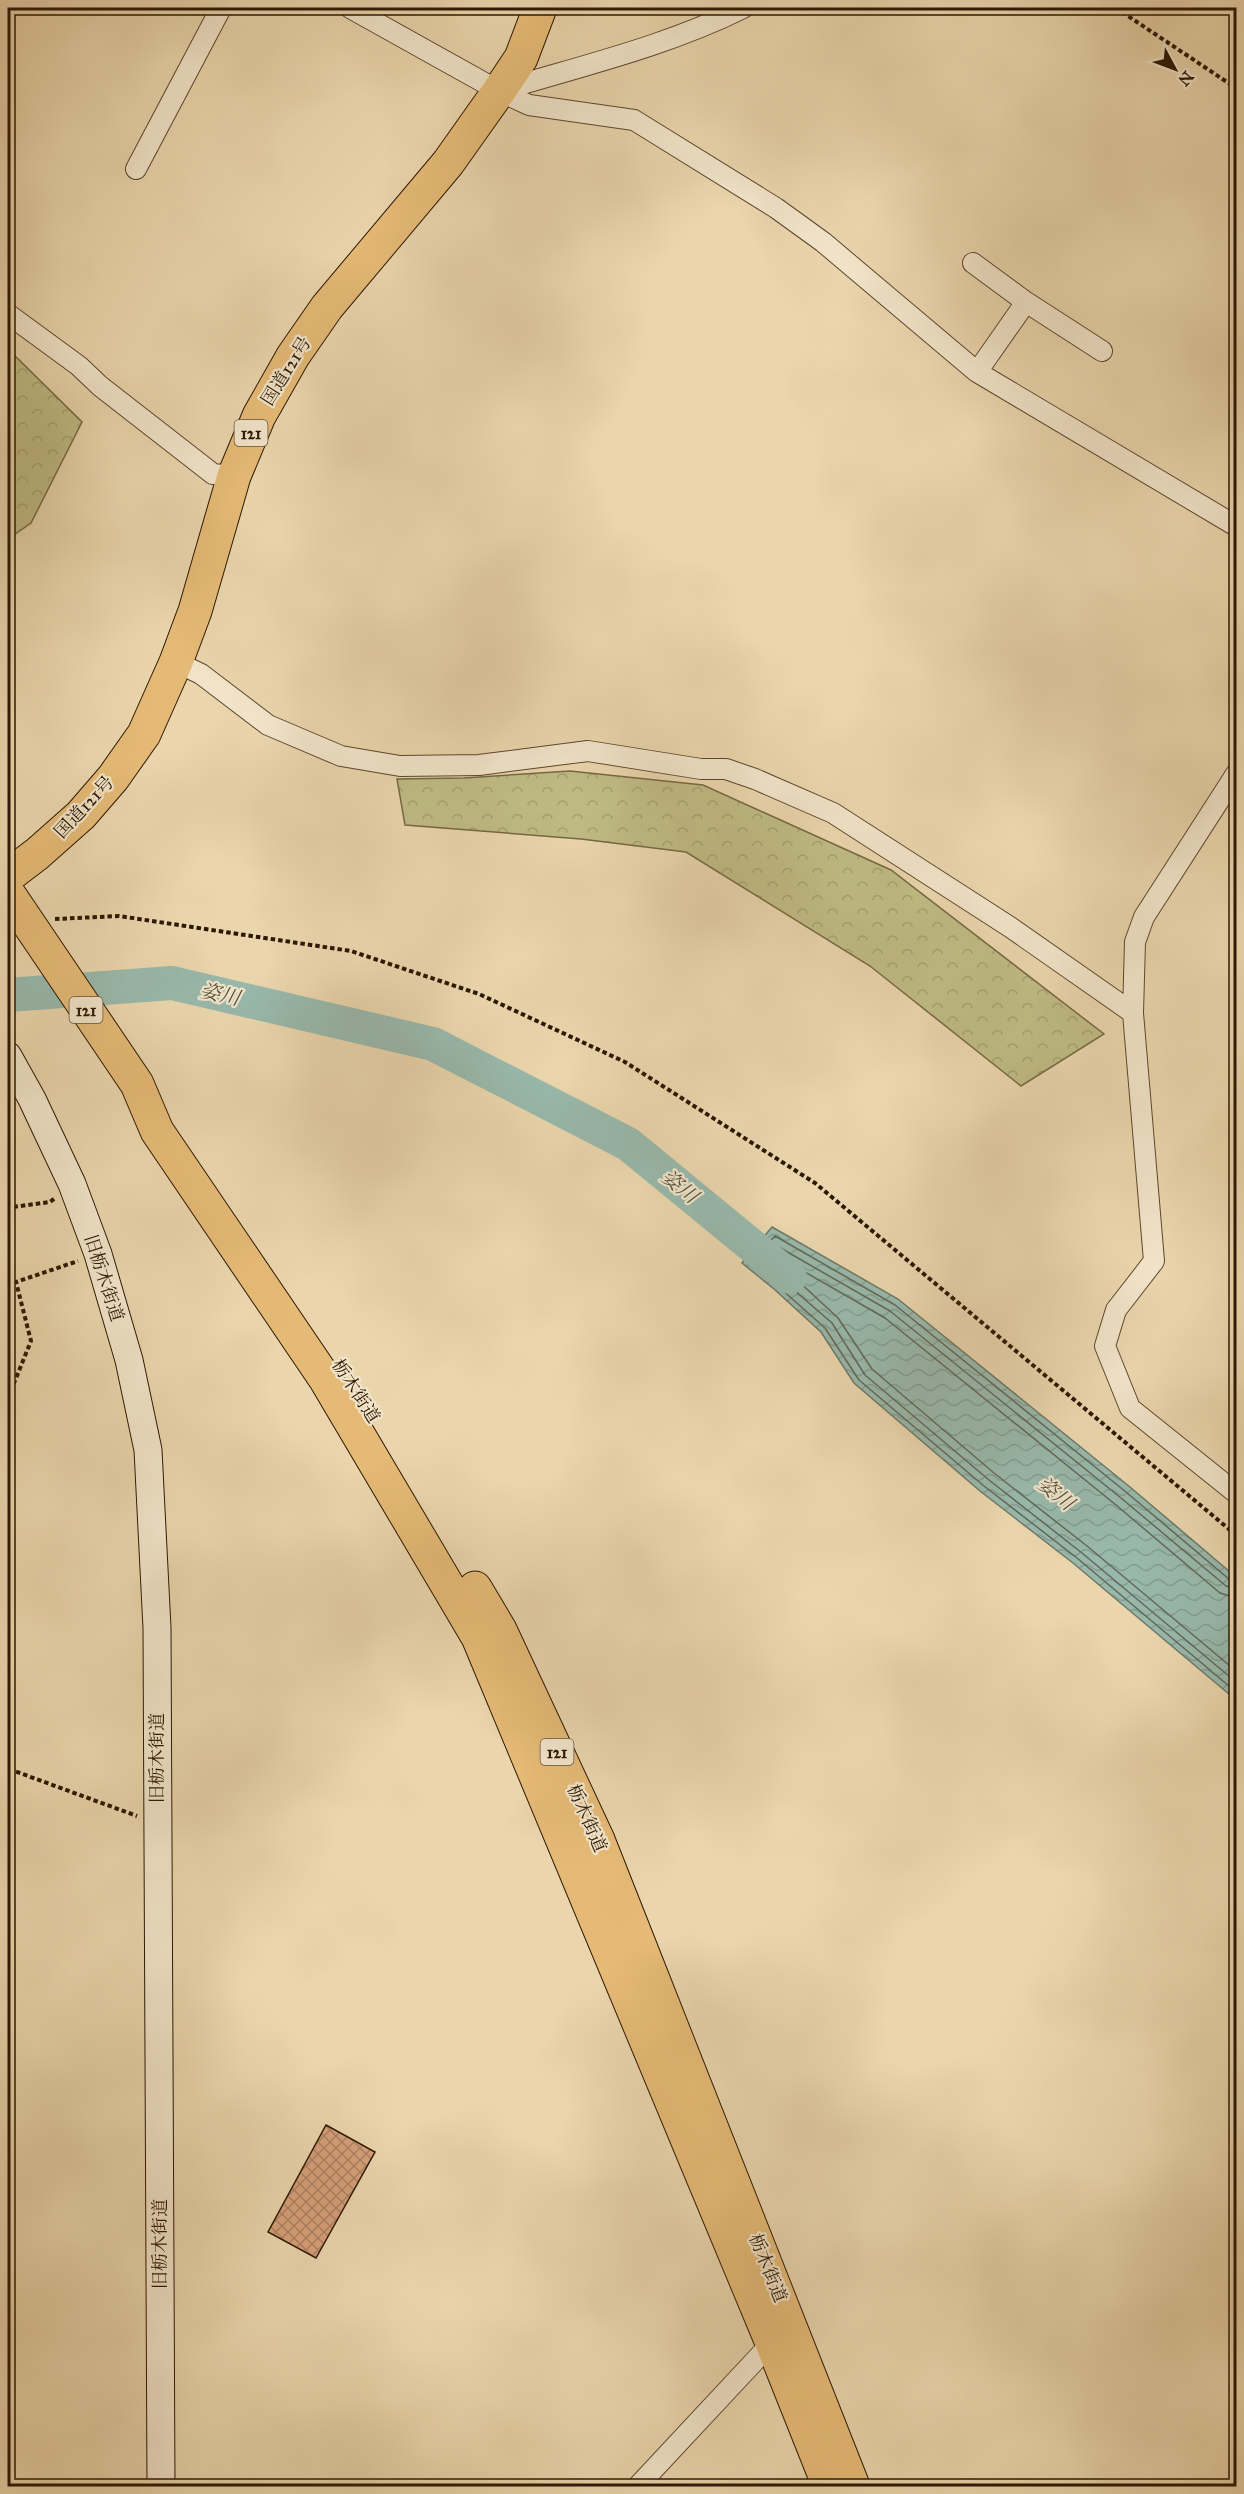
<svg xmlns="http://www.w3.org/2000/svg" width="1244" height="2494" viewBox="0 0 1244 2494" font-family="'IM FELL Great Primer','Noto Serif JP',serif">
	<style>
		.forest { fill: url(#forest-crowns); stroke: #766944; stroke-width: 1.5 }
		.water { fill: url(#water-waves); stroke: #6d7868; stroke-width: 1.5 }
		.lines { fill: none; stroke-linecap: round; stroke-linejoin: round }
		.shore { stroke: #626857; stroke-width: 1.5 }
		.river { stroke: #98b8ab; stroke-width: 34 }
		.building { fill: url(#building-cross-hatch); stroke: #2c1703; stroke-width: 1.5 }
		.street-casing { stroke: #5c462d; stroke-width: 22 }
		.secondary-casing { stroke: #2c1703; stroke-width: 29 }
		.highway-casing { stroke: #2c1703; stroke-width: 35 }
		.path { stroke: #2c1703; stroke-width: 4; stroke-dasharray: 4.5 3; stroke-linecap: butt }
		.street { stroke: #f1e4c9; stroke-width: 20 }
		.secondary { stroke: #f1e4c9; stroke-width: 27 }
		.highway { stroke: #e5ba76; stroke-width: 33 }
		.labels { text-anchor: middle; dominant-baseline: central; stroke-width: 4.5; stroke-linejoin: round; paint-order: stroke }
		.shield { fill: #f1e4c9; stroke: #67543e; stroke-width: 1.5 }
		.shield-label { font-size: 16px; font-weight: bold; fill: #2c1703 }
		.street-label { font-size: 18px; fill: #2c1703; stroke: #f1e4c9 }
		.water-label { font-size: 20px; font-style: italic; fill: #524f3e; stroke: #f1e4c9 }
	</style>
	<defs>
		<pattern id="forest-crowns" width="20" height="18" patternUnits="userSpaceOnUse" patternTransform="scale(1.5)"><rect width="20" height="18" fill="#bfbb84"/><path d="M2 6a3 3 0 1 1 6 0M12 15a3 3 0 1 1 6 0" fill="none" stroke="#a4a070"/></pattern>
		<pattern id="water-waves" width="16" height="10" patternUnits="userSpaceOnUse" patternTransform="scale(1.5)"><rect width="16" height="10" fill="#98b8ab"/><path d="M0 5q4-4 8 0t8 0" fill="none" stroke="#839d92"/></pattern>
		<pattern id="building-cross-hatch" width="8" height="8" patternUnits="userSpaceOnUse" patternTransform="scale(1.5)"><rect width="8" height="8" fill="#d6a07a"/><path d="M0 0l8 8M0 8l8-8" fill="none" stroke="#ae8162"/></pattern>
	</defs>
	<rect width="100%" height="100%" fill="#ead5ac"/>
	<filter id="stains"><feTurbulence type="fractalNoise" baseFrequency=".00333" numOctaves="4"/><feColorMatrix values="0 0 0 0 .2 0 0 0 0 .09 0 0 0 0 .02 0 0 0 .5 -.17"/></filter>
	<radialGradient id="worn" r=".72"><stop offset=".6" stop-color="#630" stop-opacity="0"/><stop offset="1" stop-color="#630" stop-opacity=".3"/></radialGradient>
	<!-- forest -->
	<path class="forest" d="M8,349l74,73 -51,101 -23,16z
		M570,771l133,14 188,85 213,164 -83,52 -151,-120 -184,-114 -105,-13 -176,-14 -8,-46 67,-1z"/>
	<!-- water -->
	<path class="water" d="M772,1227l126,72 232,188 106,90v123l-163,-137 -93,-72 -126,-108 -33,-51 -47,-43 -32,-26z"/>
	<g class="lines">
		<!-- shore -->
		<path class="shore" d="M1236,1582l-6,-2 -104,-88 -231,-187 -120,-69 -23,24 1,4 72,64 34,52 125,106 93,72 159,134
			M1236,1589l-10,-3 -105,-88 -231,-187 -113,-65h-3l-11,13v4l69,60 33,52 124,105 93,73 154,129
			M1236,1598l-16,-5 -104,-88 -231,-187 -101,-58 -4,1 1,4 57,53 34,51 122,104 93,73 149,125"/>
		<!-- river -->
		<path class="river" d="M8,995l164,-12 261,61 195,100 162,133"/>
	</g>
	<!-- building -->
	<path class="building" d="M326,2125l49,27 -59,106 -48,-26z"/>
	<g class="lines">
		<!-- street casing -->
		<g class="street-casing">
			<path id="street" d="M350,8l149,83 30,14 105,15 142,88 47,34 154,130 259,154
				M499,91c82,-25 168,-45 244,-83
				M136,169l85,-161
				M973,263l53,39 76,49
				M8,314l71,52 21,20 113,88 21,2
				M977,372l49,-70
				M176,662l25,12 67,51 73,31 59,10 79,-1 109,-14 113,18h25l29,10 78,34 177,114 123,86
				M1236,774l-92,143 -9,25 -2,71 21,248 -38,49 -11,36 25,62 106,85
				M638,2486l140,-150"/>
		</g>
		<!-- secondary casing -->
		<g class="secondary-casing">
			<path id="secondary" d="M8,1056l24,43 40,85 26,70 31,106 19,90 9,178 4,858"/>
		</g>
		<!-- highway casing -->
		<g class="highway-casing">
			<path id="highway" d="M8,876l29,-22 44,-39 32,-37 31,-44 32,-72 19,-51 39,-135 25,-60 34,-60 34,-49 121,-144 51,-72 22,-33 19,-50
				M8,893l129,191 20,47 169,249 152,257 294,706 57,143
				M475,1588l25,42 98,210 255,646"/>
		</g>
		<!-- path -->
		<path class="path" d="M1116,8l120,80
			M55,919l64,-3 232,35 128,43 146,68 190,121 421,352
			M8,1202l5,5 37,-5 5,-4
			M8,1398l23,-57 -15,-59 62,-21
			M9,1769l128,47"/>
		<!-- street -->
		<use href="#street" class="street"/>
		<!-- secondary -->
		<use href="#secondary" class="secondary"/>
		<!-- highway -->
		<use href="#highway" class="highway"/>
	</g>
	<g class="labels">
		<!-- shield labels -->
		<g class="shield">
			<rect x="234.5" y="420" width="33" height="26" rx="4.5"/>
			<rect x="69.5" y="997" width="33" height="26" rx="4.5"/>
			<rect x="540.5" y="1739" width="33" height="26" rx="4.5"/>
		</g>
		<g class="shield-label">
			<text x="251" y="433">121</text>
			<text x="86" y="1010">121</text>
			<text x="557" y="1752">121</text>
		</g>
		<!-- street labels -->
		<g class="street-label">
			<text transform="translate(286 371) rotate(-58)">国道121号</text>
			<text transform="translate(84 807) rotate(-47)">国道121号</text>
			<text transform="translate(104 1278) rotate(72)">旧栃木街道</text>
			<text transform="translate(356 1391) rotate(57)">栃木街道</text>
			<text transform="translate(157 1758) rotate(-90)">旧栃木街道</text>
			<text transform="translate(587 1818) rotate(66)">栃木街道</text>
			<text transform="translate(160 2244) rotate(-90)">旧栃木街道</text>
			<text transform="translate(768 2268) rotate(68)">栃木街道</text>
		</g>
		<!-- water labels -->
		<g class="water-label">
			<text transform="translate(220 994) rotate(13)">姿川</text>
			<text transform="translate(680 1186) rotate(39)">姿川</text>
			<text transform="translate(1056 1493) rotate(39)">姿川</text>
		</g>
	</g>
	<!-- margin -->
	<rect width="1244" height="2494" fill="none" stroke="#ead5ac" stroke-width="30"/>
	<rect x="9" y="9" width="1226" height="2476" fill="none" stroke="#2c1703" stroke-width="3"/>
	<rect x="15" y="15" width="1214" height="2464" fill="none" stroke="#2c1703" stroke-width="1.5"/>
	<!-- north arrow -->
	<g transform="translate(1175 69) rotate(131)" stroke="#f1e4c9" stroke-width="4.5" paint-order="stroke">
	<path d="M0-4.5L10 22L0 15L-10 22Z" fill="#2c1703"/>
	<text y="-9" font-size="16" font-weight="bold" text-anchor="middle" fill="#2c1703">N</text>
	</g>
	<rect width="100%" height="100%" filter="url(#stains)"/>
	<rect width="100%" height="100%" fill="url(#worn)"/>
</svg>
